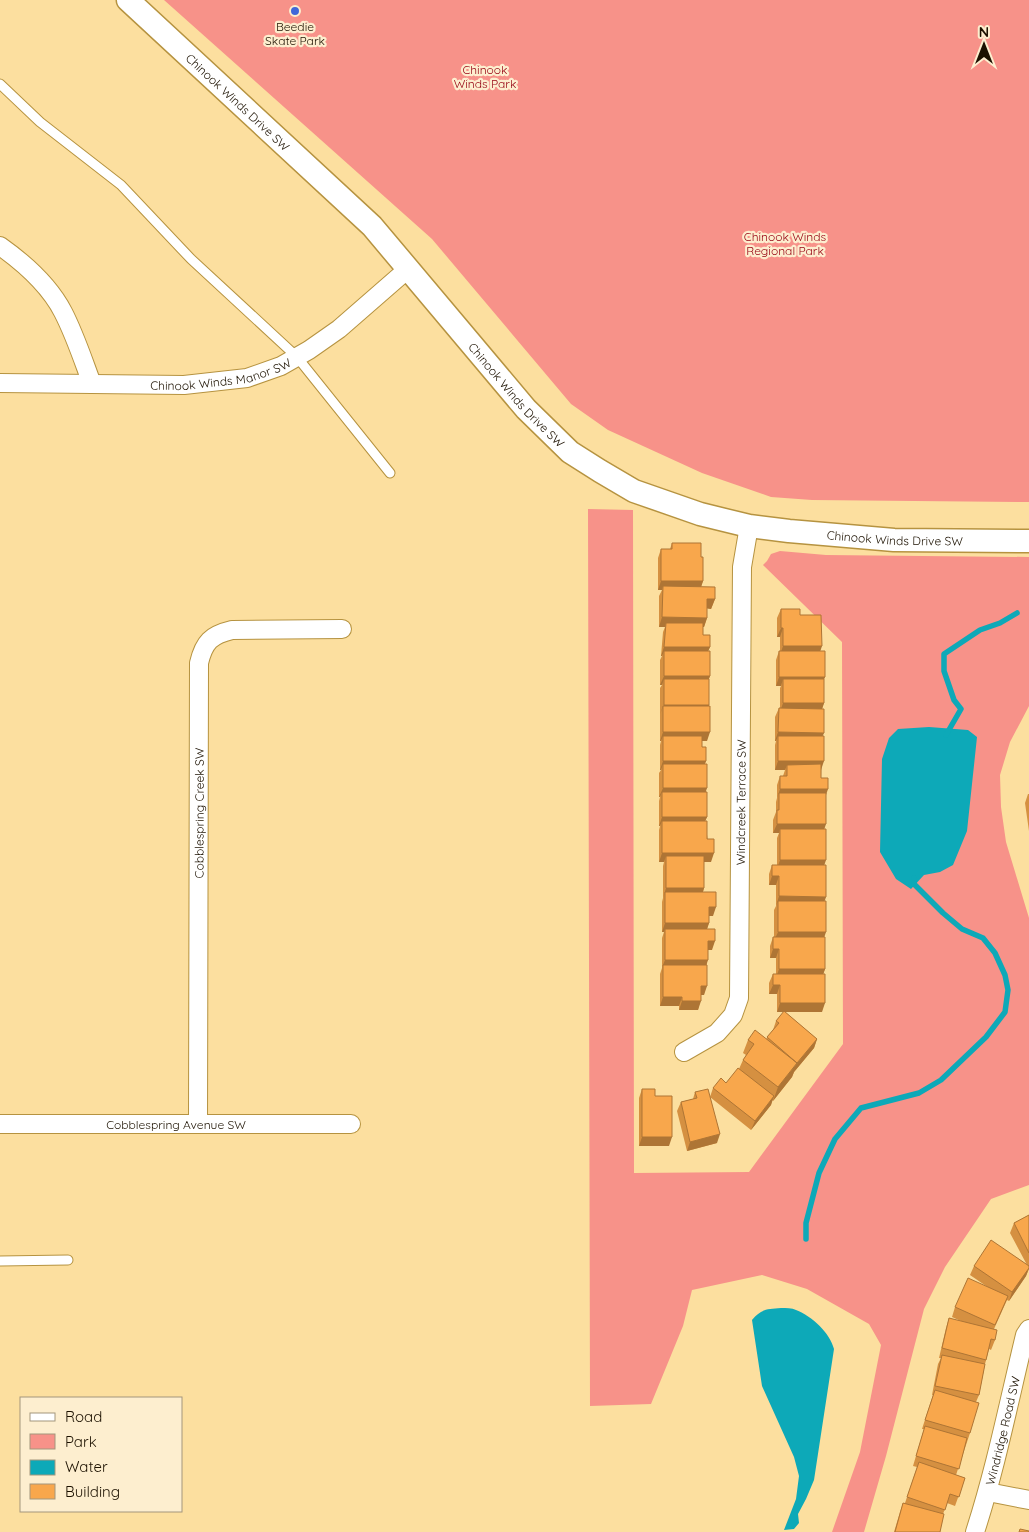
<svg xmlns="http://www.w3.org/2000/svg" width="1029" height="1532" viewBox="0 0 1029 1532" font-family="Quicksand,sans-serif">
	<style>
		.green { fill: #f79289 }
		.water { fill: #0da9b8 }
		.lines { fill: none; stroke-linecap: round; stroke-linejoin: round }
		.stream { stroke: #0da9b8; stroke-width: 5.5 }
		.service-casing { stroke: #b69340; stroke-width: 11 }
		.minor-casing { stroke: #b69340; stroke-width: 20 }
		.tertiary-casing { stroke: #b69340; stroke-width: 25 }
		.service { stroke: #fff; stroke-width: 9 }
		.minor { stroke: #fff; stroke-width: 18 }
		.tertiary { stroke: #fff; stroke-width: 22 }
		.wall { fill: #d59041 }
		.shaded-wall { fill: #ae7535 }
		.building { fill: #f8a74c; stroke: #ae7535 }
		.poi-dot { fill: #4067d9; stroke: #fdeecf; stroke-width: 2 }
		.labels { text-anchor: middle; dominant-baseline: central; stroke-width: 4.5; stroke-linejoin: round; paint-order: stroke }
		.poi-label { font-size: 12px; fill: #1c1100; stroke: #fdeecf }
		.park-label { font-size: 12px; fill: #950111; stroke: #fdeecf }
		.street-label { font-size: 12px; fill: #1c1100; stroke: #fdeecf }
	</style>
	<rect width="100%" height="100%" fill="#fcdf9f"/>
	<!-- green -->
	<path class="green" d="M164,0h865v502l-217,-2 -41,-3 -69,-24 -94,-43 -37,-26 -139,-165z
		M588,509l45,1 1,663 115,-1 94,-128 -1,-402 -79,-77 4,-4 4,-7 9,-3 46,4 203,2v149l-19,36 -10,33 1,32 5,35 23,76v267l-38,14 -46,68 -21,42 -38,147 -22,76h-32l28,-80 21,-107 -12,-21 -62,-35 -45,-14 -70,15 -9,36 -32,78 -61,2z"/>
	<!-- water -->
	<path class="water" d="M929,727l39,3 9,7 -10,94 -14,34 -13,7 -16,3 -13,14 -15,-10 -16,-27 2,-93 7,-21 9,-9z
		M781,1308c5,0 11,0 15,2 16,6 34,23 38,39l-20,131 -8,19 -8,15 1,9 -5,6 -10,1 12,-31 3,-23 -5,-19 -32,-71 -10,-66c9,-11 15,-11 29,-12z"/>
	<g class="lines">
		<!-- stream -->
		<path class="stream" d="M946,735l15,-26 -7,-9 -10,-29v-17l36,-24 20,-7 17,-10
			M806,1239v-16l13,-50 16,-34 26,-31 58,-15 22,-13 45,-43 19,-25 3,-22 -3,-15 -10,-22 -12,-15 -21,-9 -19,-16 -29,-29v-6"/>
		<!-- service casing -->
		<g class="service-casing">
			<path id="service" d="M0,84l40,38 81,63 70,74 106,98 93,116
				M0,1261l68,-1"/>
		</g>
		<!-- minor casing -->
		<g class="minor-casing">
			<g id="minor">
				<path d="M0,246c24,17 49,39 63,66 12,23 20,48 29,72"/>
				<path id="s1" d="M0,383l184,2 63,-7 34,-12 28,-16 30,-21 70,-61"/>
				<path id="s2" d="M684,1052l33,-19 16,-18 6,-17 3,-431 7,-41"/>
				<path id="s3" d="M0,1124h351"/>
				<path id="s4" d="M198,1124l1,-461c5,-21 12,-28 33,-33l110,-1"/>
				<path d="M988,1492l41,8"/>
				<path id="s5" d="M975,1532c21,-65 34,-131 50,-197l4,-6"/>
			</g>
		</g>
		<!-- tertiary casing -->
		<g class="tertiary-casing">
			<g id="tertiary">
				<path id="s6" d="M128,0l244,226 154,183 44,43 30,19 34,20 66,23 49,12 40,5 105,9 135,1"/>
			</g>
		</g>
		<!-- service -->
		<use href="#service" class="service"/>
		<!-- minor -->
		<use href="#minor" class="minor"/>
		<!-- tertiary -->
		<use href="#tertiary" class="tertiary"/>
	</g>
	<!-- wall -->
	<path class="wall" d="M672,543l29,14 2,24 -2,6 14,12 -4,10 -4,-1v10l-3,9h-1v8l7,12 -2,4 2,25 -1,3v26l-2,36h-5v6l4,14 -1,3 2,53 -2,4 6,41h-7v26l-1,4 10,24h-4v7l-2,6 5,21h-4l-4,45h-3l-3,15h-19v-4h-19v-32l2,-6v-30l2,-6h-2v-30l1,-4v-32l1,-4h-5v-32l1,-4h-1v-25l1,-4h-1v-24l2,-3h-1v-25l1,-4h-1v-53l2,-3h-2v-25l2,-4h-1l2,-24 2,-5h-6v-31l3,-6h-4v-32l3,-9h9z
		M781,609l19,6 20,36 5,26 -1,2v24l-2,6v27l-1,42 5,16 -2,35v108l1,32 -2,5 -1,38h-37l32,27 -3,9 -20,24 -2,5 -19,24 -1,-1 -1,5 -20,25 -41,-33 7,46 -30,8 -10,-40 4,-9 12,-3 2,-7 15,5 3,-9 13,-5 13,-14 4,-9 3,-5 -3,-2 5,-13 18,-1 7,-9 3,-9 8,-9h-7v-18h-8v-11l4,-9h3v-16h-6v-12l3,-9h1v-27l2,-4v-21h-7v-11l3,-9h5v-27l2,-5h-6v-13l3,-8v-10l1,-4v-13l3,-9h3l2,-6h-10v-25l1,-4h-1v-24l4,-9h1v-20l1,-2h-5v-26l3,-9h1v-14h-3v-19z
		M1028,794h1v37l-4,-28z
		M642,1089l27,57h-30v-48z
		M1029,1215v54l-3,7 -17,25 -2,-1 -13,29 1,11 -4,10 -2,-1 -4,15 -6,31 -3,7 -6,31 -14,42 9,3 -10,28 -8,-3 -4,11 -3,18h-46l6,-20 3,-9h2l12,-36 -4,-1 11,-37h-2l11,-34h-1l6,-31 3,-6h-2l7,-30 3,-10 14,4 -11,-5 3,-10 34,-19 -19,-13 4,-9 53,-1 -17,-32 4,-10z"/>
	<!-- shaded-wall -->
	<path class="shaded-wall" d="M661,581h42l-3,9 -37,-4 -1,4h-4z
		M707,599h8l-4,10 -7,-1z
		M662,617l45,1 -3,9h-38v-4l-1,4h-6z
		M781,628h2l-3,9h-3z
		M783,646h39l-3,9h-39z
		M664,647h46l-4,9 -42,-5 -2,5h-1z
		M664,676h46l-4,9 -42,-6 -2,6h-2z
		M779,677h46l-4,9 -38,-7 -2,7h-5z
		M783,703h41l-3,9h-41z
		M664,705h45l-3,9 -43,-8 -3,8z
		M663,732h47l-3,9h-44v-5l-2,5h-1z
		M778,732l46,1 -4,9 -42,-6 -2,5h-1z
		M663,761h43l-4,9 -39,-6 -2,6h-1z
		M778,761h46l-3,9 -34,-5 -2,5h-10z
		M663,788h44l-3,9 -42,-5 -2,5h-1z
		M780,789h48l-3,9 -46,-5 -2,5z
		M662,817h45l-4,9 -41,-5 -2,5h-1z
		M777,824h49l-3,9 -43,-4 -1,4h-6z
		M662,853h52l-3,9h-45v-6l-2,6h-5z
		M780,860h46l-3,9h-46z
		M772,876h7l-3,9h-7z
		M666,888h38l-3,10 -36,-6 -2,6z
		M779,896l47,1 -3,9 -45,-5 -2,5z
		M709,907h7l-3,9h-7z
		M665,923h44l-3,9 -41,-3 -1,3h-2z
		M778,932h48l-3,9h-49z
		M708,941h7l-3,9h-7z
		M773,949h6l-3,9h-6z
		M665,960h43l-3,9 -42,-4z
		M779,969h46l-3,9h-46z
		M773,985h7l-3,9h-8z
		M701,986h6l-3,9h-6z
		M663,997h19l-3,9h-19z
		M682,1001h19l-3,9h-19z
		M780,1003h45l-3,9h-45z
		M817,1039l-3,9 -20,24 -2,5 -19,24 5,-14z
		M774,1096l-3,9 -20,25 4,-9z
		M720,1134l-3,9 -30,8 3,-9z
		M642,1137h30l-3,9h-30z
		M1029,1268l-3,8 -17,25 3,-9z"/>
	<!-- building -->
	<path class="building" d="M672,543h29v14h2v24h-42v-32h11z
		M663,586l52,1v12h-8v19l-45,-1z
		M781,609h19v6h21l1,31h-39v-18h-2z
		M666,623h37v12h7v12h-46z
		M664,651h46v25h-46z
		M779,651h46v26h-46z
		M664,679h45v26h-45z
		M783,679h41v24h-41z
		M663,706h47v26h-47z
		M779,708l45,1v24l-46,-1z
		M663,736h39v11h4v14h-43z
		M778,736h46v25h-46z
		M663,764h44v24h-44z
		M821,764v14h7v11h-48v-13h7v-11z
		M662,792h45v25h-45z
		M779,793h47v31h-49v-14h2z
		M662,821h45v18h7v14h-52z
		M780,829h46v31h-46z
		M666,856h38v32h-38z
		M772,865h54v32l-47,-1v-20h-7z
		M665,892h51v15h-7v16h-44z
		M778,901h48v31h-48z
		M665,929h50v12h-7v19h-43z
		M773,937h52v32h-46v-20h-6z
		M663,965h44v21h-6v15h-19v-4h-19z
		M773,974h52v29h-45v-18h-7z
		M784,1011l33,28 -20,24 -30,-26 12,-14 -3,-2z
		M755,1030l42,33 -19,24 -35,-27 11,-16 -6,-4z
		M738,1068l36,28 -19,25 -42,-33 8,-10 5,5z
		M642,1089h13v7h17v41h-30z
		M708,1089l12,45 -30,8 -9,-40 16,-4 -2,-6z
		M1029,1215v38l-15,-30z
		M991,1240l38,26v2l-17,24 -38,-26z
		M968,1278l40,18 -13,29 -40,-18z
		M949,1318l48,12 -2,10 -4,-1 -5,21 -44,-12z
		M942,1355l43,9 -6,31 -44,-9z
		M935,1390l44,13 -9,30 -45,-13z
		M925,1426l42,12 -8,31 -43,-13z
		M919,1462l46,16 -6,19 -9,-3 -5,16 -38,-13z
		M903,1503l41,11 -4,18h-45z
		M1020,1529l9,2v1h-10z"/>
	<!-- markers -->
	<circle class="poi-dot" cx="295" cy="11" r="5"/>
	<g class="labels">
		<!-- poi labels -->
		<g class="poi-label">
			<text x="295" y="26">Beedie<tspan x="295" dy="14">Skate Park</tspan></text>
		</g>
		<!-- park labels -->
		<g class="park-label">
			<text x="485" y="69">Chinook<tspan x="485" dy="14">Winds Park</tspan></text>
			<text x="785" y="236">Chinook Winds<tspan x="785" dy="14">Regional Park</tspan></text>
		</g>
		<!-- street labels -->
		<g class="street-label">
			<text stroke="none"><textPath href="#s6" startOffset="150">Chinook Winds Drive SW</textPath></text>
			<text stroke="none"><textPath href="#s1" startOffset="222">Chinook Winds Manor SW</textPath></text>
			<text stroke="none"><textPath href="#s6" startOffset="555">Chinook Winds Drive SW</textPath></text>
			<text stroke="none"><textPath href="#s6" startOffset="975">Chinook Winds Drive SW</textPath></text>
			<text stroke="none"><textPath href="#s2" startOffset="276">Windcreek Terrace SW</textPath></text>
			<text stroke="none"><textPath href="#s4" startOffset="311">Cobblespring Creek SW</textPath></text>
			<text stroke="none"><textPath href="#s3" startOffset="176">Cobblespring Avenue SW</textPath></text>
			<text stroke="none"><textPath href="#s5" startOffset="105">Windridge Road SW</textPath></text>
		</g>
	</g>
	<!-- legend -->
	<rect x="20" y="1397" width="162" height="115" fill="#fdeecf" stroke="#a3967c"/>
	<rect x="30" y="1413" width="25" height="8" fill="#ffffff" stroke="#a3967c"/>
	<text x="65" y="1422" font-size="15" fill="#1c1100">Road</text>
	<rect x="30" y="1434" width="25" height="15" fill="#f79289" stroke="#a3967c"/>
	<text x="65" y="1447" font-size="15" fill="#1c1100">Park</text>
	<rect x="30" y="1460" width="25" height="15" fill="#0da9b8" stroke="#a3967c"/>
	<text x="65" y="1472" font-size="15" fill="#1c1100">Water</text>
	<rect x="30" y="1484" width="25" height="15" fill="#f8a74c" stroke="#a3967c"/>
	<text x="65" y="1497" font-size="15" fill="#1c1100">Building</text>
	<!-- north arrow -->
	<g transform="translate(984 45)" stroke="#fdeecf" stroke-width="4" paint-order="stroke">
	<path d="M0-4L9 19L0 12L-9 19Z" fill="#1c1100"/>
	<text y="-8" font-size="14" font-weight="bold" text-anchor="middle" fill="#1c1100">N</text>
	</g>
</svg>
